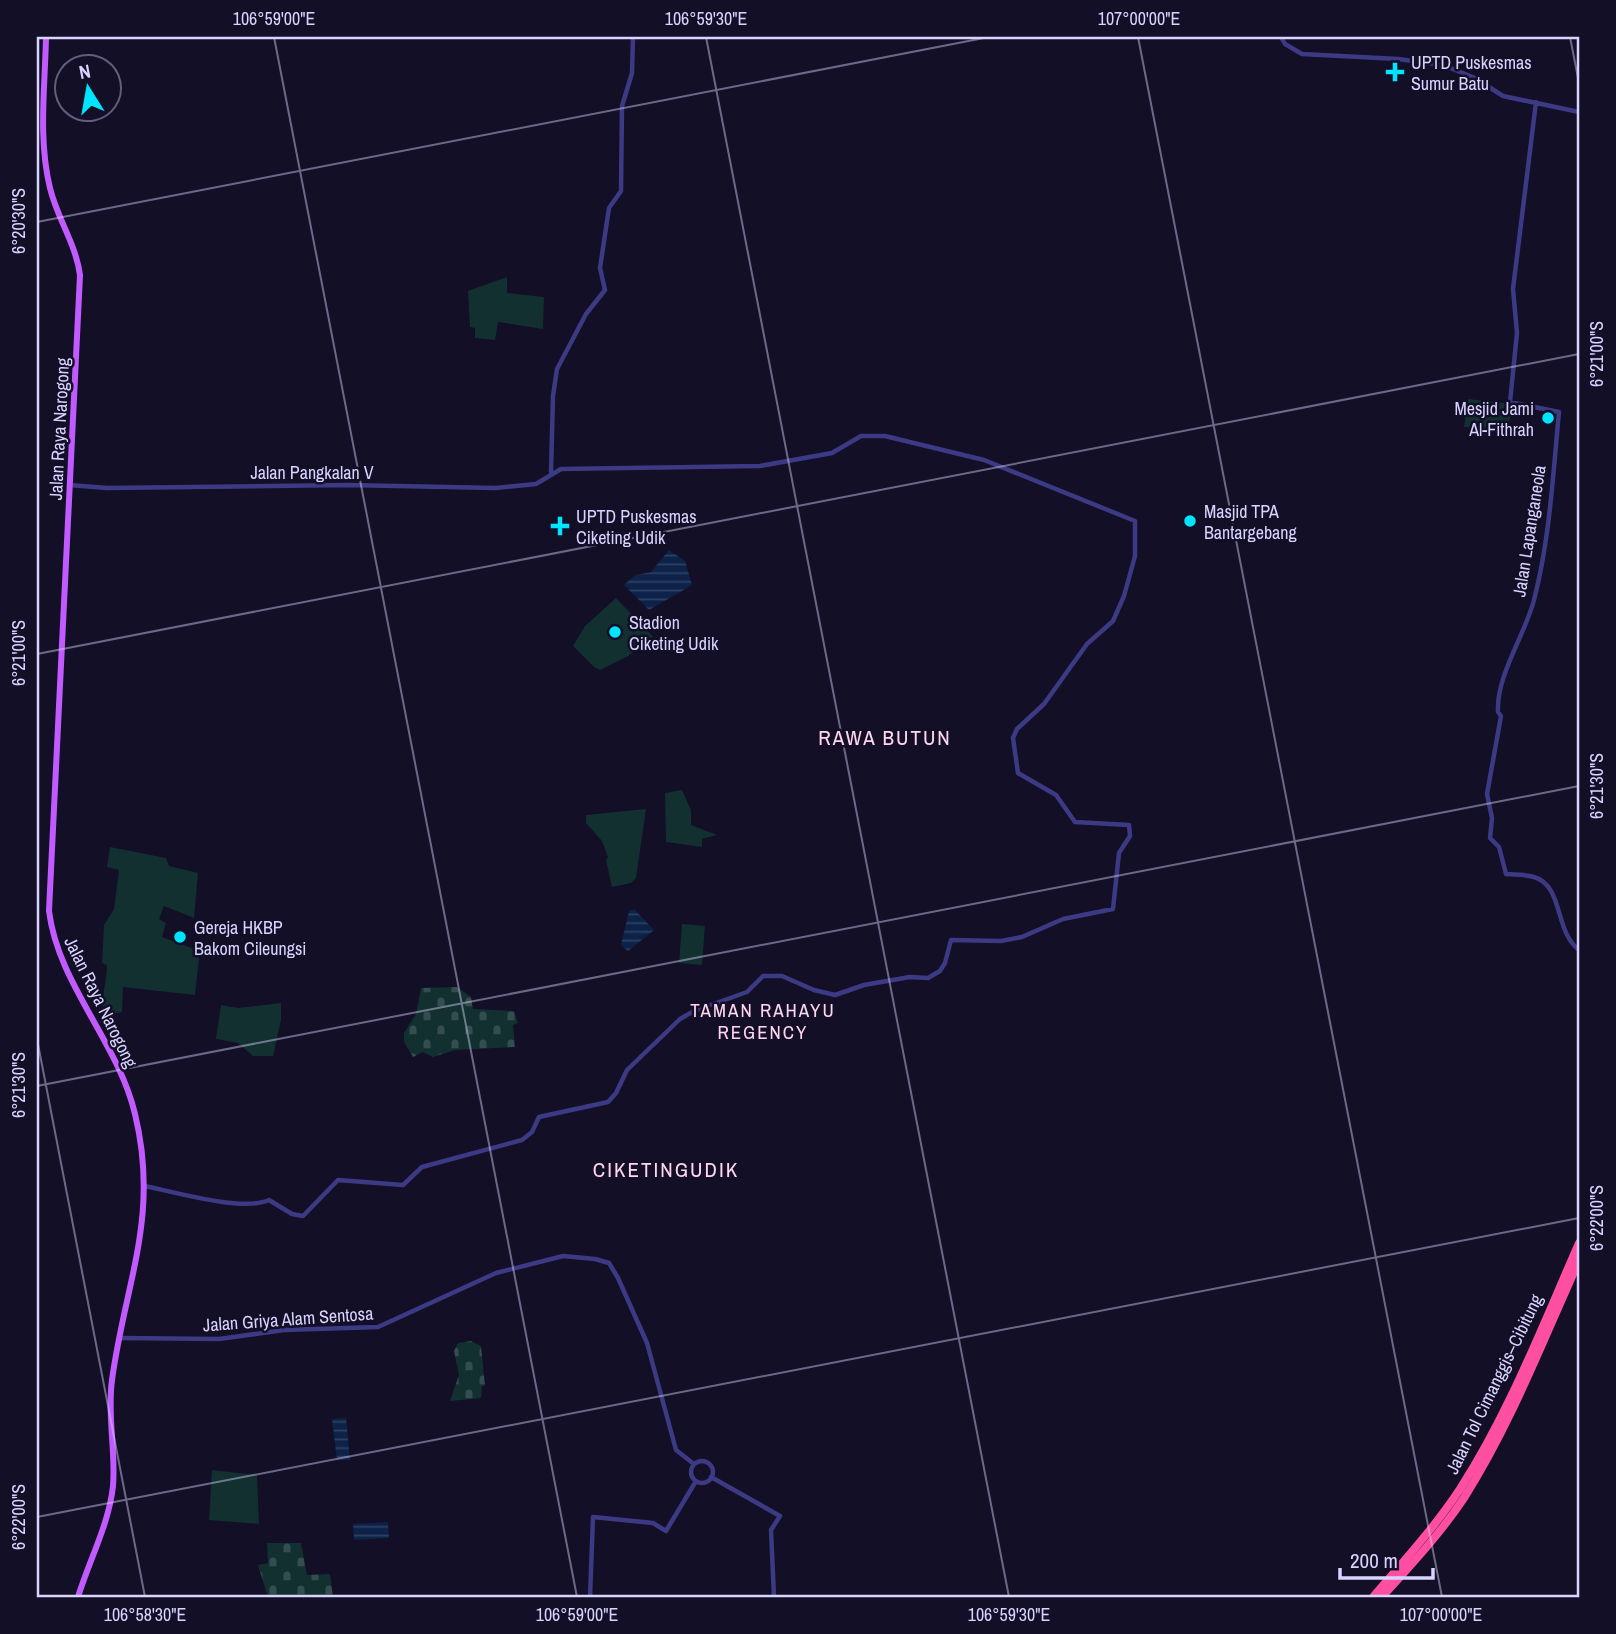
<svg xmlns="http://www.w3.org/2000/svg" width="1616" height="1634" viewBox="0 0 1616 1634" font-family="'Archivo Narrow',sans-serif">
	<style>
		.grass { fill: #12302f }
		.cemetery { fill: url(#cemetery-stones) }
		.water { fill: url(#water-rules) }
		.lines { fill: none; stroke-linecap: round; stroke-linejoin: round }
		.tertiary { stroke: #3d3a85; stroke-width: 4.5 }
		.primary { stroke: #c25bff; stroke-width: 6 }
		.motorway { stroke: #ff4fa3; stroke-width: 8 }
		.ticks { fill: none; stroke: #d9d4ff; stroke-width: 2; stroke-opacity: 0.45 }
		.poi-dot { fill: #00e5ff; stroke: #130f26; stroke-width: 2.5 }
		.labels { text-anchor: middle; dominant-baseline: central; stroke-width: 5; stroke-linejoin: round; paint-order: stroke }
		.poi-label { font-size: 18px; fill: #d9d4ff; stroke: #130f26; text-anchor: start }
		.street-label { font-size: 18px; fill: #d9d4ff; stroke: #130f26 }
		.neighbourhood-label { font-size: 19px; letter-spacing: 2px; fill: #ffd6f0; stroke: #130f26 }
		.quarter-label { font-size: 21px; letter-spacing: 2px; fill: #ffd6f0; stroke: #130f26 }
		.neatline { fill: none; stroke: #d9d4ff; stroke-width: 2.5 }
		.ticks-label { font-size: 18px; text-anchor: middle; fill: #d9d4ff }
	</style>
	<defs>
		<pattern id="cemetery-stones" width="16" height="16" patternUnits="userSpaceOnUse" patternTransform="scale(1.75)"><rect width="16" height="16" fill="#12302f"/><path d="M2 7V4a2 2 0 0 1 4 0v3zM10 15v-3a2 2 0 0 1 4 0v3z" fill="#344d4e"/></pattern>
		<pattern id="water-rules" width="6" height="5" patternUnits="userSpaceOnUse" patternTransform="scale(1.75)"><rect width="6" height="5" fill="#0c2248"/><path d="M0 2.5h6" fill="none" stroke="#2f4163"/></pattern>
	</defs>
	<rect width="100%" height="100%" fill="#130f26"/>
	<!-- grass -->
	<path class="grass" d="M507,277v16l37,4 -1,32 -45,-7 -3,18 -20,-2v-10l-5,-1 -2,-36z
		M1468,399l44,5 -4,28 -44,-5z
		M616,598l37,39 -25,19 -28,14 -6,-3 -21,-21 12,-20z
		M682,790l9,20v15l26,10 -15,4v8l-36,-5 -1,-49z
		M646,809l-10,69 -5,5 -19,4 -6,-27 2,-3 -6,-16 -16,-18v-8z
		M110,847l56,11 3,8 29,7 -4,45 -30,-12 -5,13 7,4 -4,14 32,12 5,9 -4,37 -72,-8 -1,25 -18,4c-4,-17 3,-33 3,-51l-5,-2 2,-38 10,-16 5,-39 -12,-3z
		M682,924l23,2 -3,39 -23,-2z
		M281,1003v17l-8,36h-20l-15,-13 -22,-4 5,-34 17,3z
		M212,1470l45,5 2,49 -50,-4z"/>
	<!-- cemetery -->
	<path class="cemetery" d="M457,987l14,10 2,12 41,2 4,12 -5,2 2,22 -60,3 -22,7 -10,-5 -10,5 -9,-15v-9l12,-19 5,-26z
		M471,1341l10,5 4,40h-3l-1,12 -31,3 9,-26 -5,-24 4,-8z
		M267,1543h34l6,32 23,-1 3,23h-65l-10,-32 10,-2z"/>
	<!-- water -->
	<path class="water" d="M669,550l16,11 7,24 -43,25 -25,-25 11,-10 16,-3z
		M634,909l20,21 -26,21 -7,-6 8,-34z
		M346,1418l4,42h-13l-5,-41z
		M388,1522l1,16 -35,2 -1,-16z"/>
	<g class="lines">
		<!-- tertiary -->
		<path class="tertiary" d="M1281,37l4,7 17,10 96,5 45,6 32,13 28,18 76,16
			M1536,102l-23,187 4,44 -7,69 49,10c-6,62 -9,126 -25,188 -9,35 -38,76 -36,112l3,4 -14,78 5,24 -2,20 9,9 7,27c8,1 19,0 28,3 30,9 20,54 45,73
			M551,472l2,-76 4,-27 29,-55 19,-24 -5,-22 9,-60 12,-17 1,-85 10,-33 1,-36
			M69,485l38,3 240,-3 149,3 40,-4 25,-15 199,-3 72,-13 29,-17h24l99,24 151,61v35l-11,40 -11,25 -26,23 -43,60 -27,25 -4,9 5,35 38,22 19,27 54,3 1,11 -11,17 -6,56 -50,10 -41,18 -21,4 -50,-1 -6,23 -5,8 -12,7 -18,-1 -46,8 -29,10 -21,-5 -32,-14h-19l-16,16 -53,19 -14,8 -53,51 -11,23 -8,9 -69,15 -7,15 -10,8 -100,27 -19,18 -65,-5 -35,36 -11,-2 -23,-14c-26,12 -95,-8 -124,-14
			M120,1338l99,1 65,-9 94,-3 118,-54 67,-17 32,3 14,4 9,15 29,65 29,107 18,14
			M691 1472a11 11 0 1 1 22 0a11 11 0 1 1-22 0Z
			M711,1477l69,39 -9,14 3,67
			M590,1597l3,-80 60,6 13,8 30,-50"/>
		<!-- primary -->
		<path class="primary" d="M46,37c-1,50 -8,102 4,151 7,30 26,56 30,87l-31,636c9,73 69,131 86,203 25,103 -10,169 -23,266 -5,36 4,71 1,106 -4,38 -24,75 -35,111"/>
		<!-- motorway -->
		<path class="motorway" d="M1373,1597c30,-35 62,-70 87,-108 49,-76 83,-164 119,-246
			M1382,1597c29,-32 58,-63 82,-99 47,-74 79,-158 115,-237"/>
	</g>
	<!-- ticks -->
	<path class="ticks" d="M274,37l303,1560M706,37l303,1560M1138,37l304,1560M1570,37l9,46M37,222l952,-185M37,654l1542,-300M37,1039l108,558M37,1086l1542,-300M37,1517l1542,-299"/>
	<!-- markers -->
	<g class="poi-dot">
		<path d="M1391.5 61.5h7v7h7v7h-7v7h-7v-7h-7v-7h7z"/>
		<circle cx="1548" cy="418" r="7"/>
		<circle cx="1190" cy="521" r="7"/>
		<path d="M556.5 515.5h7v7h7v7h-7v7h-7v-7h-7v-7h7z"/>
		<circle cx="615" cy="632" r="7"/>
		<circle cx="180" cy="937" r="7"/>
	</g>
	<g class="labels">
		<!-- poi labels -->
		<g class="poi-label">
			<text x="1411" y="62">UPTD Puskesmas<tspan x="1411" dy="21">Sumur Batu</tspan></text>
			<text x="1534" y="408" text-anchor="end">Mesjid Jami<tspan x="1534" dy="21">Al-Fithrah</tspan></text>
			<text x="1204" y="511">Masjid TPA<tspan x="1204" dy="21">Bantargebang</tspan></text>
			<text x="576" y="516">UPTD Puskesmas<tspan x="576" dy="21">Ciketing Udik</tspan></text>
			<text x="629" y="622">Stadion<tspan x="629" dy="21">Ciketing Udik</tspan></text>
			<text x="194" y="927">Gereja HKBP<tspan x="194" dy="21">Bakom Cileungsi</tspan></text>
		</g>
		<!-- street labels -->
		<g class="street-label">
			<text transform="translate(59 429) rotate(-87)">Jalan Raya Narogong</text>
			<text x="312" y="472">Jalan Pangkalan V</text>
			<text transform="translate(1529 531) rotate(-81)">Jalan Lapanganeola</text>
			<text transform="translate(101 1002) rotate(64)">Jalan Raya Narogong</text>
			<text transform="translate(288 1319) rotate(-4)">Jalan Griya Alam Sentosa</text>
			<text transform="translate(1494 1384) rotate(-64)">Jalan Tol Cimanggis–Cibitung</text>
		</g>
		<!-- neighbourhood labels -->
		<g class="neighbourhood-label">
			<text x="763" y="1010">TAMAN RAHAYU<tspan x="763" dy="22">REGENCY</tspan></text>
		</g>
		<!-- quarter labels -->
		<g class="quarter-label">
			<text x="885" y="737">RAWA BUTUN</text>
			<text x="666" y="1169">CIKETINGUDIK</text>
		</g>
	</g>
	<!-- border -->
	<rect width="1616" height="1634" fill="none" stroke="#130f26" stroke-width="77"/>
	<!-- north arrow -->
	<g transform="translate(88 88) rotate(349)"><circle r="33" fill="#130f26" stroke="#625e7d" stroke-width="2"/>
	<path d="M0-5L12 26L0 18L-12 26Z" fill="#00e5ff"/>
	<text y="-10" font-size="19" font-weight="bold" text-anchor="middle" fill="#d9d4ff">N</text>
	</g>
	<!-- scale -->
	<path d="M1340 1568v10h93v-10" fill="none" stroke="#d9d4ff" stroke-width="3.5"/>
	<text x="1350" y="1568" font-size="21" fill="#d9d4ff" stroke="#130f26" stroke-width="5" paint-order="stroke">200 m</text>
	<rect x="38" y="38" width="1540" height="1558" class="neatline"/>
	<g class="ticks-label">
		<text x="274" y="25">106°59'00"E</text>
		<text x="706" y="25">106°59'30"E</text>
		<text x="1139" y="25">107°00'00"E</text>
		<text transform="translate(19 221) rotate(-90)" y="6">6°20'30"S</text>
		<text transform="translate(1597 354) rotate(-90)" y="6">6°21'00"S</text>
		<text transform="translate(19 653) rotate(-90)" y="6">6°21'00"S</text>
		<text transform="translate(1597 786) rotate(-90)" y="6">6°21'30"S</text>
		<text transform="translate(19 1085) rotate(-90)" y="6">6°21'30"S</text>
		<text transform="translate(1597 1218) rotate(-90)" y="6">6°22'00"S</text>
		<text transform="translate(19 1517) rotate(-90)" y="6">6°22'00"S</text>
		<text x="145" y="1621">106°58'30"E</text>
		<text x="577" y="1621">106°59'00"E</text>
		<text x="1009" y="1621">106°59'30"E</text>
		<text x="1441" y="1621">107°00'00"E</text>
	</g>
</svg>
